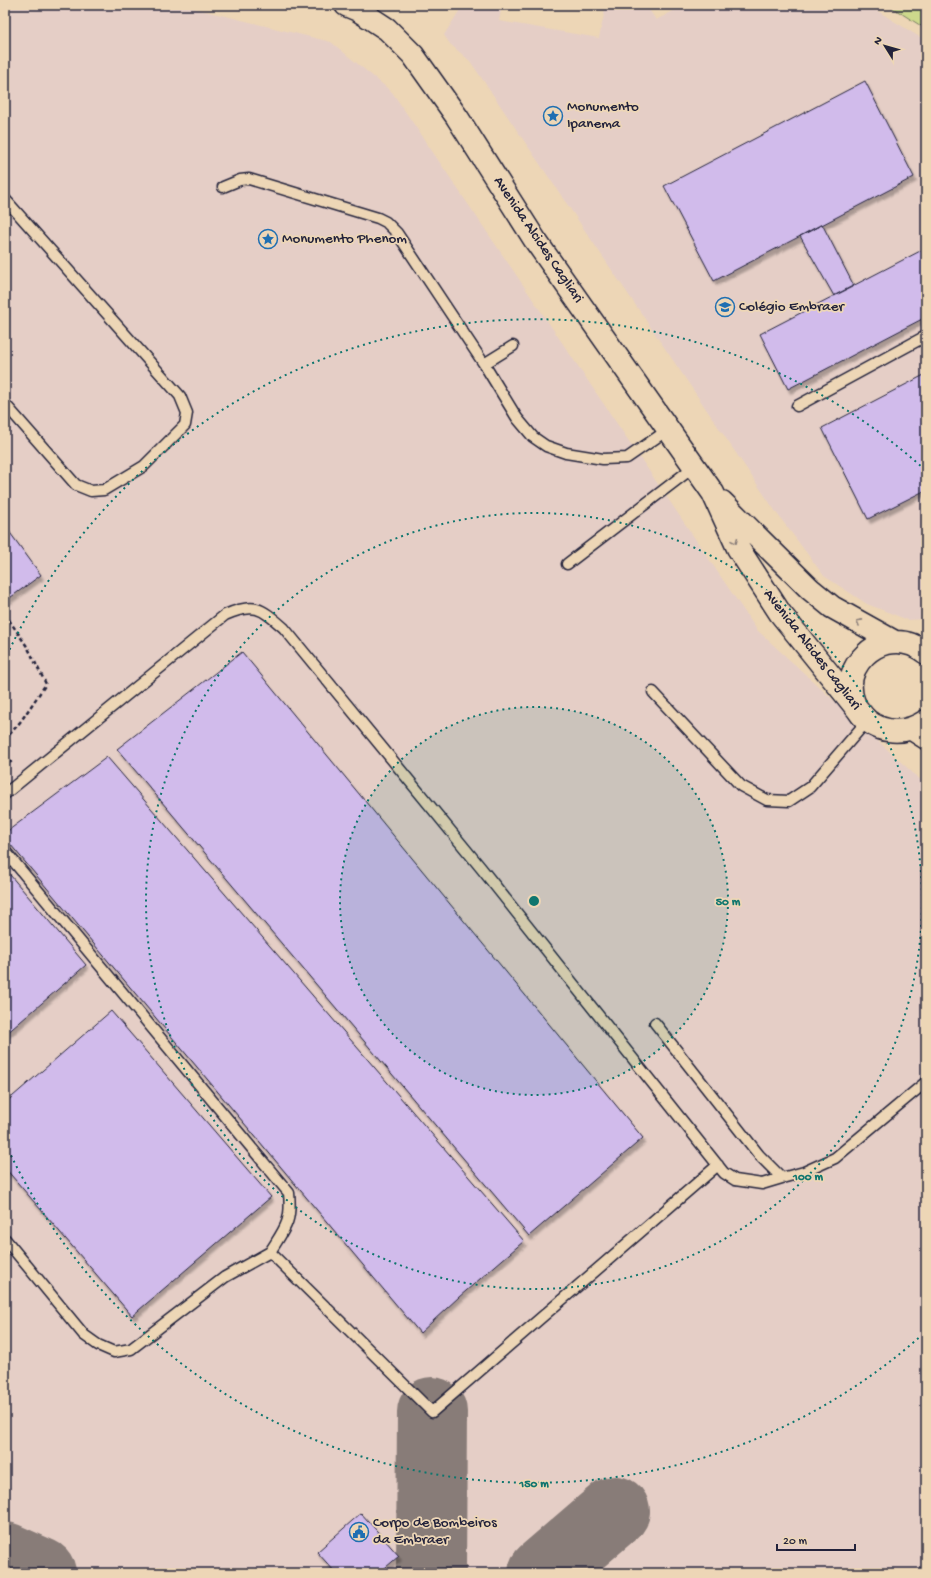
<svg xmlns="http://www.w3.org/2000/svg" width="931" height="1578" viewBox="0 0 931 1578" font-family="'Gochi Hand',sans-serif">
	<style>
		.built { fill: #e5cec6 }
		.green { fill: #cdd98c; stroke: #787e64 }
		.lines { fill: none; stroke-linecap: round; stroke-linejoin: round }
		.taxiway { stroke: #887c78; stroke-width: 70 }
		.building { fill: #d1bbeb; stroke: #22223b; filter: url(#shadow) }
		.lane-casing { stroke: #22223b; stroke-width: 13 }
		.secondary-casing { stroke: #22223b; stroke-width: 25 }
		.path { stroke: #22223b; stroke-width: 2.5; stroke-dasharray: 4 3; stroke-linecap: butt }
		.lane { stroke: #edd6b6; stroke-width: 10 }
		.secondary { stroke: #edd6b6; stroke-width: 22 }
		.oneway { stroke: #887c78 }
		.ring { fill: none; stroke: #0f766e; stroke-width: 2; stroke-dasharray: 2 4 }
		.labels { text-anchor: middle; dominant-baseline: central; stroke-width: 3.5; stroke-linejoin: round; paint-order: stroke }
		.poi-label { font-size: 15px; fill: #22223b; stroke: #edd6b6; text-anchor: start }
		.street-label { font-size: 15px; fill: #22223b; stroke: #edd6b6 }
		.centre { fill: #0f766e; stroke: #edd6b6; stroke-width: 2 }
		.ring-label { font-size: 12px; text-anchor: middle; font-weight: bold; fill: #0f766e; stroke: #edd6b6; stroke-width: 3.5; stroke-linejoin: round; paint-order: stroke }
	</style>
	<defs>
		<filter id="shadow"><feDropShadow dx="2.5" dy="4.5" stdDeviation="1" flood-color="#0004"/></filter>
	</defs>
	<rect width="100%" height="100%" fill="#edd6b6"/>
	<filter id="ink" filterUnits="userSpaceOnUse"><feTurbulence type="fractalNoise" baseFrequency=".025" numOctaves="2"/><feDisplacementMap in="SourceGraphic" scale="8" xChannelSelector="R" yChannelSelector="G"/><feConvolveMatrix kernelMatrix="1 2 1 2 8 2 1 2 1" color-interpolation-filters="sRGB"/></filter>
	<g filter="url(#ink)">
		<!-- built -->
		<path class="built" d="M5,5h175l151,37 61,50 365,538 169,155v788h-921z
			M463,5h39l-3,16 100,17 7,-33h40l10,15 29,-15h183l58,36v207l-72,38 -32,-62 92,-47 -50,-96 -200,105 50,95 86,-45 34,60 92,21v57l-104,54 46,91 58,-29v129l-18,1 -41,-16 -43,-28 -46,-61 -308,-454 -20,-17 -6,-9z"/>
		<!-- green -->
		<path class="green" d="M888,5h38v24z"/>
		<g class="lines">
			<!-- taxiway -->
			<path class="taxiway" d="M5,1557l36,16
				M431,1573l1,-161
				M543,1573l72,-62"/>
		</g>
		<!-- building -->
		<path class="building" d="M865,81l49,96 -200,104 -50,-95z
			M822,224l32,62 -20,10 -34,-60z
			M926,248v69l-138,72 -28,-55z
			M926,374v116l-58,29 -46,-91z
			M5,526l36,49 -34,25 -2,-4z
			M242,652l401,486 -114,98 -412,-487z
			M107,757l417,484 -65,56 -39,36 -415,-495v-5z
			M5,869l81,96 -81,70z
			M111,1011l160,186 -139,119 -127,-148v-65z
			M361,1513l38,43 -20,17h-43l-19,-21z"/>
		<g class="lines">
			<!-- lane casing -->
			<g class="lane-casing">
				<path id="lane" d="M223,187l17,-7 9,-1 129,39 8,4 11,11 87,131 29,-18
					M5,199l175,197 7,17 -2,12 -41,41 -40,24 -13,1 -15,-6 -71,-81
					M484,364l33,54 16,19 13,9 20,7 37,6 24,-1 42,-29
					M797,406l129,-70
					M567,564l128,-98
					M653,692l88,94 26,14 22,1 21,-14 57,-66
					M904,731l22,14
					M5,794l220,-179c30,-13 36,-7 59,13l197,240 243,305 11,7 27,4 20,-6
					M5,851l284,342c3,29 -4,35 -19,59
					M655,1023l104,132 23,23 22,-6 31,-14 91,-76
					M5,1239l79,96 14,10 16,7 17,-3 94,-72 45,-25 162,160 286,-247"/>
			</g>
			<!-- secondary casing -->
			<g class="secondary-casing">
				<path id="secondary" d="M346,5l12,5 29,19 26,26 44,62 78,123 178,253 25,55 42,65 87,108
					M722,502l88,87 22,18 61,34
					M926,653c-12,-10 -25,-13 -40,-10 -8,2 -15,6 -21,12 -39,37 9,100 61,66"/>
			</g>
			<!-- path -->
			<path class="path" d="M5,614l23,34 18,36 -25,37 -16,19
				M5,754l8,11"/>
			<!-- lane -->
			<use href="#lane" class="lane"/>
			<!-- secondary -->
			<use href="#secondary" class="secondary"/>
		</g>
		<!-- one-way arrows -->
		<defs><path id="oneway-chevron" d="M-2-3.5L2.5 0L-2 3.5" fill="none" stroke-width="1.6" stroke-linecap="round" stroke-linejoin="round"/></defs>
		<g class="oneway">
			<use href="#oneway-chevron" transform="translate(735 541) rotate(66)"/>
			<use href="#oneway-chevron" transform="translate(859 622) rotate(-151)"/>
		</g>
	</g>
	<!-- distance rings -->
	<circle cx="534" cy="901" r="194" fill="#0f766e" fill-opacity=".12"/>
	<g class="ring">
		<circle cx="534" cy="901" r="194"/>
		<circle cx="534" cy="901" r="388"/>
		<path d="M923 1334A582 582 0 0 1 7 1147M7 655A582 582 0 0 1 923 468"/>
	</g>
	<!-- icons -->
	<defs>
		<g id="sight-ring" transform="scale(1)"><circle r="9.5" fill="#edd6b6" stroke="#1f6fb2" stroke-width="1.5"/><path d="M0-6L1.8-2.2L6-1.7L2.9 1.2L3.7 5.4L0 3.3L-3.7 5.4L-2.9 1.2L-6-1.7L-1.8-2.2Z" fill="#1f6fb2"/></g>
		<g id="school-ring" transform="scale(1)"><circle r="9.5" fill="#edd6b6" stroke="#1f6fb2" stroke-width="1.5"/><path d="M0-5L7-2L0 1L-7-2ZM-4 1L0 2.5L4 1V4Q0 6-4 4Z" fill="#1f6fb2"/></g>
		<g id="civic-ring" transform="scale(1)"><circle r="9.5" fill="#edd6b6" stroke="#1f6fb2" stroke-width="1.5"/><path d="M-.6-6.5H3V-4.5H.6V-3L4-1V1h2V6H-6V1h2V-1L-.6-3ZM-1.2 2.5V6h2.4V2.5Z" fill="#1f6fb2"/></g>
	</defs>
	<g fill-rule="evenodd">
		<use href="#sight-ring" x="553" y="116"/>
		<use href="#sight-ring" x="268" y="239"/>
		<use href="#school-ring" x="725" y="307"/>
		<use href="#civic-ring" x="359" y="1532"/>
	</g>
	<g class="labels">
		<!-- poi labels -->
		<g class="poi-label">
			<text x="567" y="107">Monumento<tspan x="567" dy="17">Ipanema</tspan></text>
			<text x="282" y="239">Monumento Phenom</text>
			<text x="739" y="307">Colégio Embraer</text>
			<text x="373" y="1523">Corpo de Bombeiros<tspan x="373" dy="17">da Embraer</tspan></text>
		</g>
		<!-- street labels -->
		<g class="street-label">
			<text transform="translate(538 240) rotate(56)">Avenida Alcides Cagliari</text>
			<text transform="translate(812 650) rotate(52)">Avenida Alcides Cagliari</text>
		</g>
	</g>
	<circle cx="534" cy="901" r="6" class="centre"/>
	<g class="ring-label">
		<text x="728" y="905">50 m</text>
		<text x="808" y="1180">100 m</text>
		<text x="534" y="1487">150 m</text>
	</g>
	<!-- margin -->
	<rect width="931" height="1578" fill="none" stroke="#edd6b6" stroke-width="20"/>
	<rect x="10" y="10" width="911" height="1558" fill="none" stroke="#22223b" stroke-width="1.5" filter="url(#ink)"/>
	<!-- north arrow -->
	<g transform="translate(885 46) rotate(307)" stroke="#edd6b6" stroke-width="3" paint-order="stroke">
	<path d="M0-3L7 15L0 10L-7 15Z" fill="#22223b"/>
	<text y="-6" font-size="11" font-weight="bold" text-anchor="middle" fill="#22223b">N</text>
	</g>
	<!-- scale -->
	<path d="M777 1544v6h78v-6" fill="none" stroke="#22223b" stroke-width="2"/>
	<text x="783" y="1544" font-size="12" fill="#22223b" stroke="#edd6b6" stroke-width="3" paint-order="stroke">20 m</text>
</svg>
